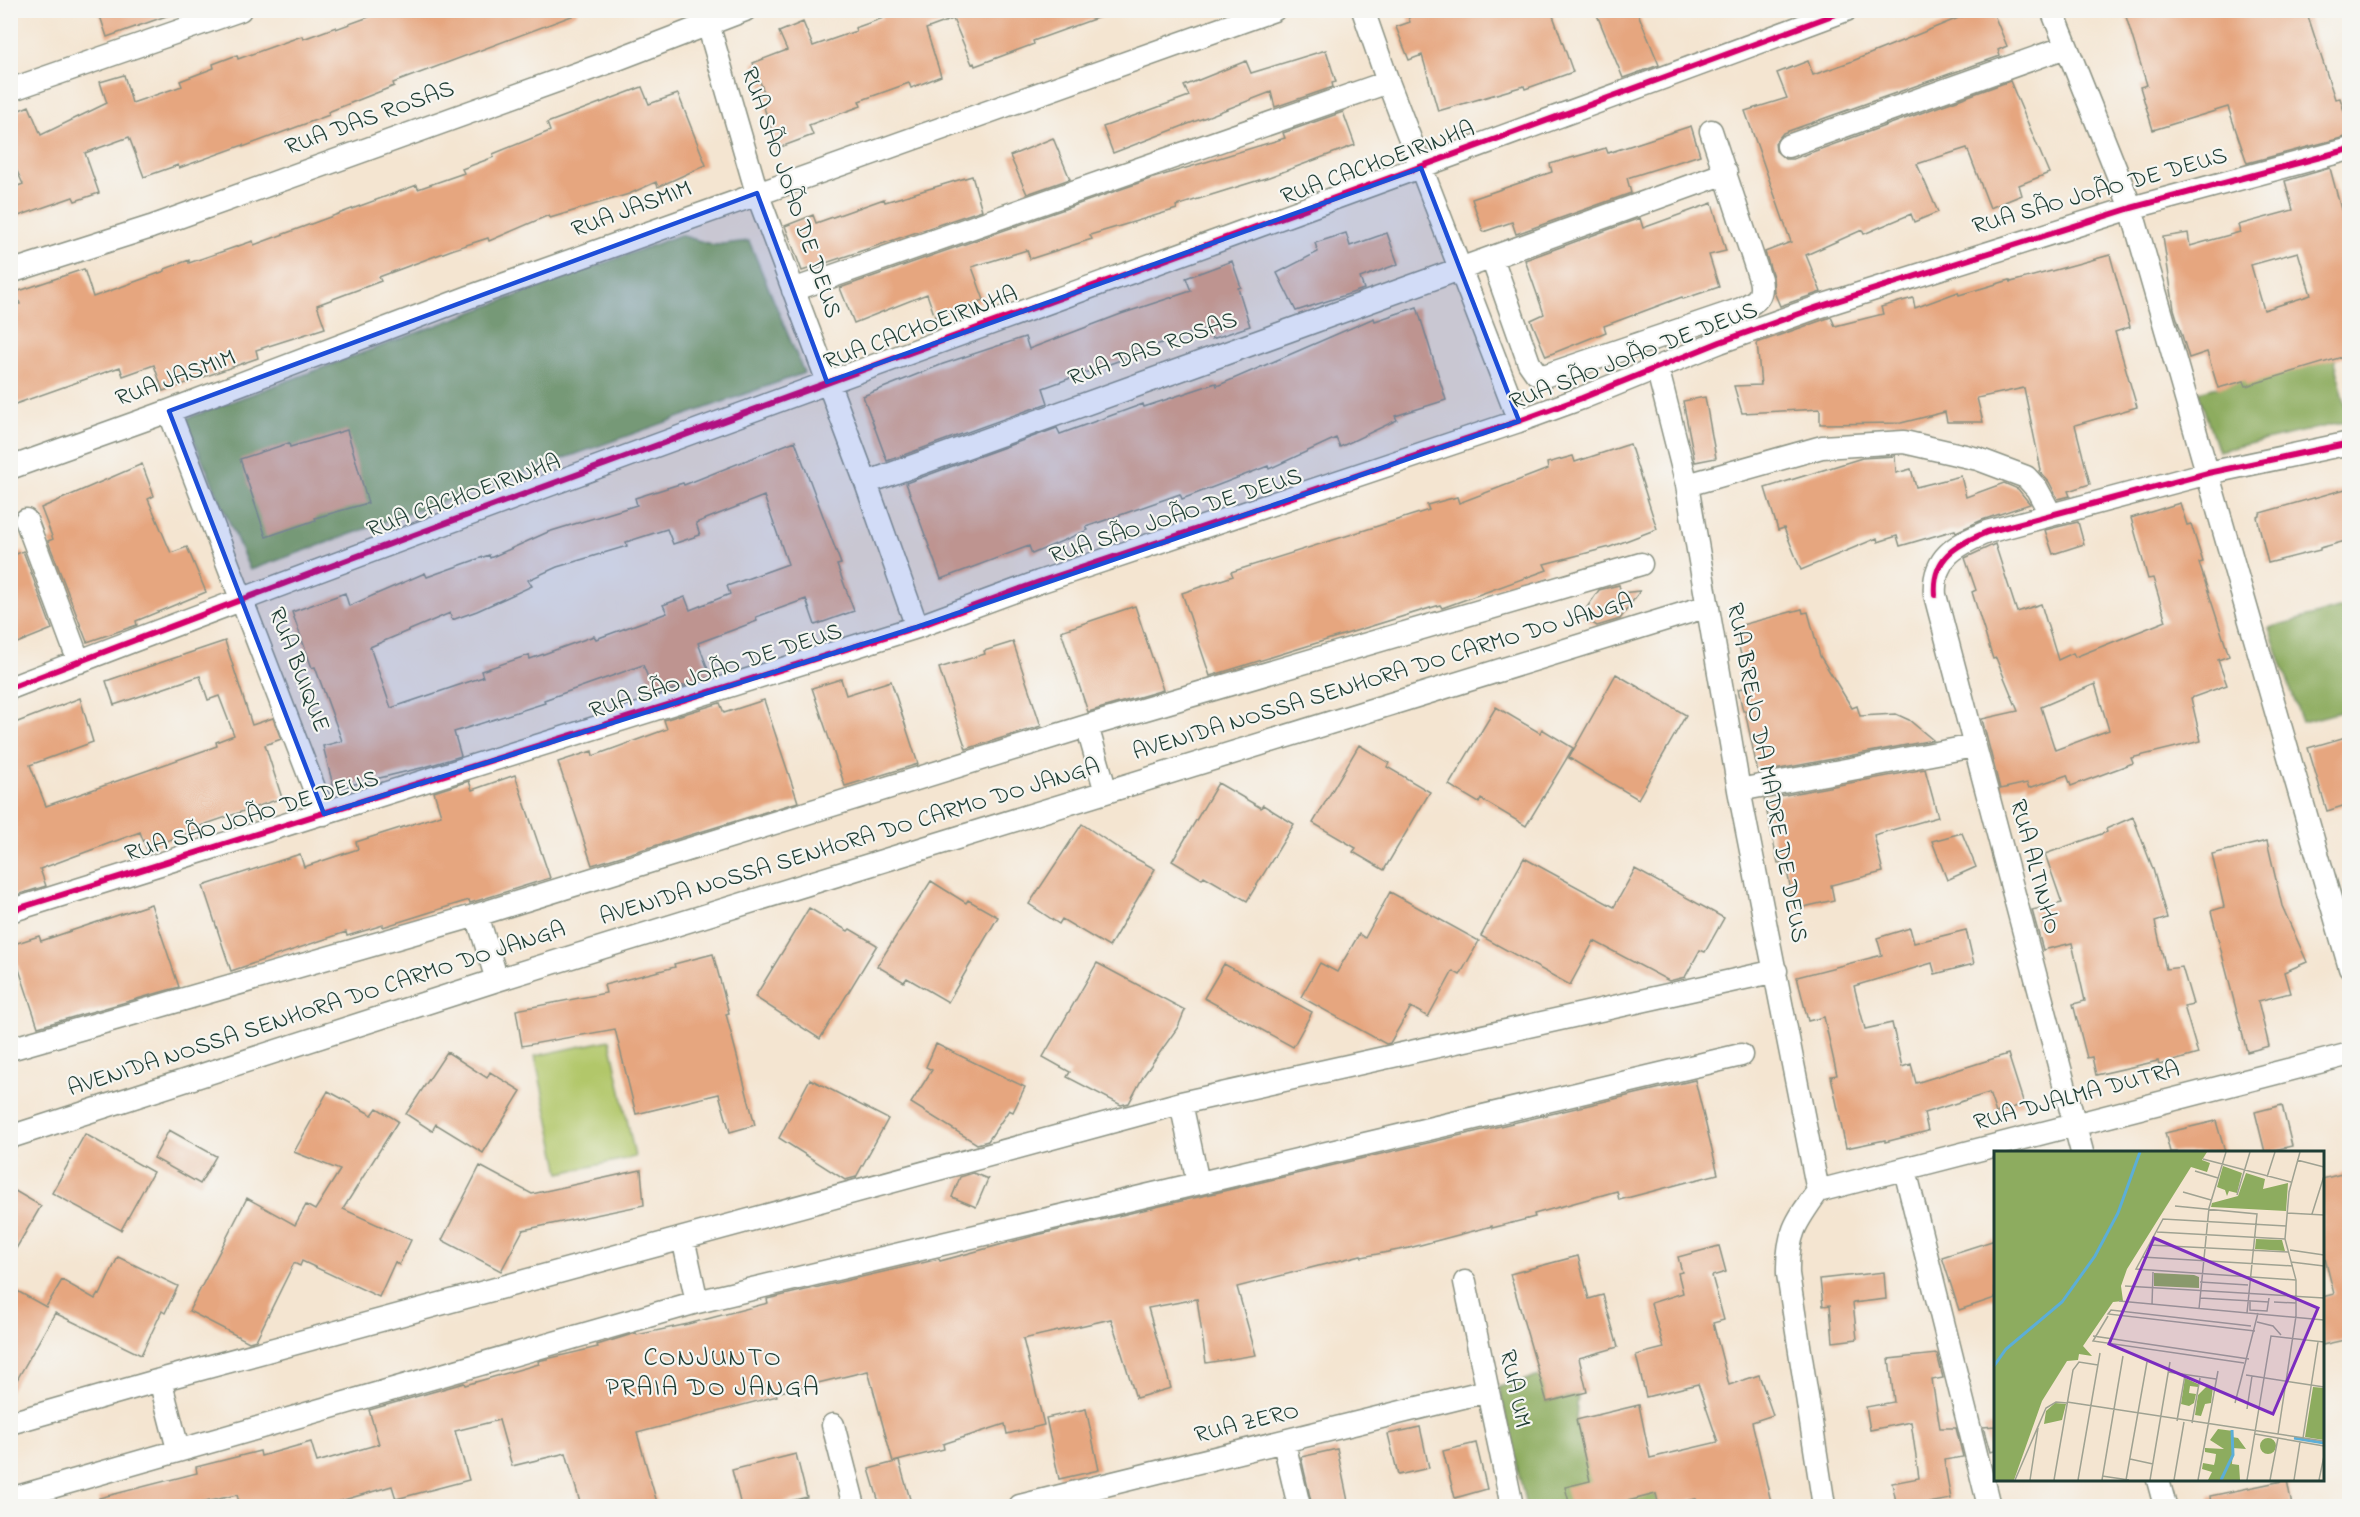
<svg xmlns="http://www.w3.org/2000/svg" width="2360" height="1517" viewBox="0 0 2360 1517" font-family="'Indie Flower',sans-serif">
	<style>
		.green { fill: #b2c76b; stroke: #688250; stroke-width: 1.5 }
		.forest { fill: #8dac5f; stroke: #56744a; stroke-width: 1.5 }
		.building { fill: #e6a67f; fill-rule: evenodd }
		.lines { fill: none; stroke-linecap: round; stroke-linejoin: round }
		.minor-casing { stroke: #8a9182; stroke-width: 25 }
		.minor { stroke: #fff; stroke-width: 22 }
		.cycleway-casing { stroke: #f6f6f2; stroke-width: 10 }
		.cycleway { stroke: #d6006c; stroke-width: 6 }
		.marked { fill: #1d4ed8; fill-opacity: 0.2; stroke: #1d4ed8; stroke-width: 4.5; stroke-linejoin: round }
		.labels { text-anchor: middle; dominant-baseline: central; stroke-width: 4.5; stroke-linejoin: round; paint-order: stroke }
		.street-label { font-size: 24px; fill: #1f3d34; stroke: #f6f6f2 }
		.neighbourhood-label { font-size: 26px; letter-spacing: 1.5px; fill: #1f3d34; stroke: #f6f6f2 }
		.inset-river { fill: none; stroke: #5caed7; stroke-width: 3 }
		.inset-road { fill: none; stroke: #9fa292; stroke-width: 1.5 }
		.view { fill: #7b2cbf; fill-opacity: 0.15; stroke: #7b2cbf; stroke-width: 3 }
		.inset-edge { fill: none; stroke: #1f3d34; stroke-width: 3 }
	</style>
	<rect width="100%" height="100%" fill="#f6f6f2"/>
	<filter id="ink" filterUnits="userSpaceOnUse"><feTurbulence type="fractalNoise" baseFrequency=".0167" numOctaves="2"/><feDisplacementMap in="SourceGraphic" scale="12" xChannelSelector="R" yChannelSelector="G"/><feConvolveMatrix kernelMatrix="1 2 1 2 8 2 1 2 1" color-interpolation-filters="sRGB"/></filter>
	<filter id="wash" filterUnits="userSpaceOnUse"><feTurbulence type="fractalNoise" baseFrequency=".008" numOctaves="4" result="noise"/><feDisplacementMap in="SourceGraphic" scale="24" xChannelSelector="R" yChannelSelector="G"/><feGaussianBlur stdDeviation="1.35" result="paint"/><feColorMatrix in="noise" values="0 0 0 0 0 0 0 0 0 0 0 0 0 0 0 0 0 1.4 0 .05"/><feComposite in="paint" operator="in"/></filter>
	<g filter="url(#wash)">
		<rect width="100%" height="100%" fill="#f4e5d1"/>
		<!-- green -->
		<path class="green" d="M610,1040l25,117 -75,16 -25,-117z"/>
		<!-- forest -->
		<path class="forest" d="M680,235l34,10 35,-4 55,132 -554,197 -65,-151z
			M2334,356l15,65 -131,30 -20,-59z
			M2349,605v105l-47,12 -33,-94z
			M1540,1376l7,26 31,-7 -2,25 10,44 62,-6 11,48h-133l-27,-119z"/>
		<g id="blocks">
			<!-- building -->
			<path class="building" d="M98,10h73l1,4 -65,23z
				M388,10h189v4l-184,69 1,3 -66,26 1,3 -86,32v-2l-64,23 -1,-3 -34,12 -15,-40 -44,16 14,40 -24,8 -2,-4 -63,22v-30l13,-5 -13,-28v-42l19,-8 12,29 66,-32 -7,-21 24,-7 8,28 50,-17 -2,-5 34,-13 -1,-4 24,-9 1,4 64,-23 1,3 33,-12v2z
				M880,10h228v4l-75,27 1,3 -59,22 -1,-3 -2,1 -19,-45 -27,10 15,47 -30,12 -2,-5 -50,18 2,5 -52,19 4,10 -35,13 -16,-46 5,-2 -14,-37 34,-13 -8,-18 24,-10 10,24 43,-15 -1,-3 28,-10z
				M1406,10h145l22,62 -48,17 -1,-3 -86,25 -16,-56 -13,5 -13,-33 14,-5z
				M1595,10l42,1 22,54 -36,13z
				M1978,10h14l15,36 -9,4 2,6 -217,77 -8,10 1,8 9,8h8l217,-78 39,92 -30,12 3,10 -32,13 -23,-60 -50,16 21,48 -24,10 -3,-8 -47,20 -2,-4 -56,25 15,37 -41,14 -6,-14 -1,-15 -8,-25 26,-10 -46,-131 42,-13 -10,-25 31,-12 5,14 37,-13z
				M2124,10h182l29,89 5,-1 9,29v9l-102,27 -19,-56 -75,23 -13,-43 7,-2z
				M1326,50l10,32 -4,1 1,4 -58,20 -4,-15 -158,61 -10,-26 86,-31 -5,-10 62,-25 5,12z
				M642,87l7,17 29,-10 28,71 -48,22 -2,-5 -27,12 -79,24 -1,-3 -60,26 -1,-3 -34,11 -75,28 2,4 -64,24 8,23 -69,22 2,8 -60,21 -35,12 -9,-26 -31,11 -3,-9 -110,39v-100l10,-2 -4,-12 68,-23 9,28 72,-26v-2l24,-9v3l64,-22 1,4 163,-60 1,4 46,-16 -2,-4 32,-12 -1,-3 57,-23 -3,-8z
				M1343,112l12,33 -86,32 -93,29 1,3 -87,26 2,4 -62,20 -3,-9 -55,17 12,33 -49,17 -8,-23 -73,29 -14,-35 310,-109 135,-41 -2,-5z
				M1691,126l9,29 -73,23 4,15 -115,41 -4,-12 -29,10 -11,-33 80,-27 -2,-8 56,-16 2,5z
				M1053,138l17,41 -43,15 -17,-38z
				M2330,168l19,71v116l-103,31 -2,-5 -26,7 -11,-36 -18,6 -15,-49 -11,-72 25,-4 2,13 50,-14 -2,-7 55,-15 -8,-29zM2298,252l13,43 -47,15 -13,-45z
				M972,176l10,34 -180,61 -17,-45 28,-11 3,8 68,-24 1,3z
				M1712,203l14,48 -17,4 10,32 -36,12 -1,-2 -78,29 2,6 -60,24 -15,-36 13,-6 -19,-54 115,-42 3,10z
				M1346,233l4,13 37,-13 11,31 -38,14 4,11 -68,22 -19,-38 41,-21 -3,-9z
				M2110,255l20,72 -15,5 22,75 -62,18 15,59 -22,7 2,5 -12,3 -9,-17 -10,-11 2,-1 -17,-82 -47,10 6,24h-36l-2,-10 -44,11 -81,1v-15l-78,4 -8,-27 27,-1 -4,-42 74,-26 4,9 48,-12 -2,-7 32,-9 2,10 43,-16 1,3 51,-15 1,2z
				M1232,261l9,26 -3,1 12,38 -38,13 -4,-11 -80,26 1,3 -86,31 5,15 -161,58 -24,-65 80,-32 82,-27 4,12 92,-35 70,-23 -5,-13z
				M1417,307l29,93 -51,16 2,4 -57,27 -4,-9 -67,31 -1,-3 -86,33 -2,-5 -94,33 2,3 -56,24 -3,-8 -88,33 -35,-96 151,-55 3,6 83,-30 1,3 72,-24 1,3 157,-68 1,3z
				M1705,397l11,61 -21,4 -12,-61z
				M347,430l21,73 -53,15 1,2 -50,17 -26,-78 49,-16 1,4z
				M795,441l46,123 -4,1 17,46 -39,14 -9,-26 -50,18 1,4 -59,22 13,34 -56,18 -12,-30 -99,35 1,3 -91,29 7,24 -36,11 -91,22 -11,-43 19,-5 -27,-74 -3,1 -20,-56 53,-19 4,13 76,-33 2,4 62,-22 1,3 58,-26 89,-27 -2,-7 48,-15 1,2zM764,496l24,68 -61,22 3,8 -40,16 -5,-13 -22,8 4,8 -71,26 -2,-3 -64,23 -1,-4 -48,16 2,6 -92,31 -21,-61 80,-34 2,7 25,-9 55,-25 -4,-6 29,-13 70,-21 -1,-4 41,-13 6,15 27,-9 -4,-12z
				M1630,444l27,85 -47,18 -66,17 3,6 -105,38 -2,-3 -230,71 -28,-83 51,-17 -2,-4 198,-62 -2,-5 30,-8 2,6 89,-34 -1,-6 26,-7 2,6z
				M1895,456l1,17 15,-4 5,18 45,-11 5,21 38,-14 14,6 12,15 -48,16 -26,12 -1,-2 -55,16 -3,-10 -19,6 -1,-4 -76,32 -17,-42 -6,2 -13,-42 97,-30z
				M142,464l12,32 -6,3 23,54 16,-6 19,45 -70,29 1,4 -50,17 -39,-101 5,-2 -12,-31z
				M2349,488v52l-29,8v2l-52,13 -11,-46 3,-1v-3z
				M2180,503l7,22 4,-1 12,38 -4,1 30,93 -11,4 9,25 -36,13 10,43 -70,17 2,5 -62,23 -4,-11 -38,13 -2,-5 -27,6 -18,-70 36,-8 -22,-53 -3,1 -21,-67 4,-2 -11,-32 30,-14 22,68 24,-8 17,56 15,-7 2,4 91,-36 -13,-43 -5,1 -17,-61zM2095,684l14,46 -54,20 -14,-43z
				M2078,522l6,22 -31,10 -8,-24z
				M23,551l29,78 -42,17v-89z
				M1619,585l2,8 19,-2 -20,28 -23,7 -16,-10 18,-26z
				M1135,606l28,84 -75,22 -27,-81z
				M1802,609l1,4 5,-1 12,44 32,52 5,-2 3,10 36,-2 13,6 24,20 -175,33 -13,-62h-2l-5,-22 11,-2 -15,-60z
				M225,641l27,84 21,-7 8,21 -16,6 17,53 -85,29 1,3 -52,18 -6,-16 -100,37 6,17 -36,11v-178l3,-1 2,5 65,-25 13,44 -63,23 16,41 171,-60 -1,-4 18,-7 -15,-39 -11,4 -8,-24 -86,29 -8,-24z
				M1013,642l28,84 -75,23 -27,-81 46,-14 -1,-3z
				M1616,674l70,41 -48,84 -69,-41z
				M841,679l5,16 45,-14 27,83 -73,22 -33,-98z
				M764,700l34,102 -206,63 -34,-103 34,-11 1,5 74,-27 -3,-9 56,-17 4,10z
				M1496,707l44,26 2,-4 31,19 -47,78 -45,-27 -2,4 -30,-18z
				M2349,736v68l-22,7 -19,-63z
				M1359,745l30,18 -2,4 43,25 -46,78 -31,-18 3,-4 -43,-25z
				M1925,769l13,48 -64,18 9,37 -52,13 3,15 -39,9 -10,-47 -7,1 -14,-64z
				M515,775l35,103 -80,25 -1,-3 -86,27v-2l-36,11 -1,-4 -115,39 -28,-85 97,-32 4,13 54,-18 -2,-7 85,-27 -7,-23 35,-11 3,9z
				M1218,783l43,25 2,-3 31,19 -47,77 -43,-25 -2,3 -30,-18z
				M2133,817l20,52 14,49 -12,4 11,47 16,-2 11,37 -9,2 14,48 -39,11 -1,-4 -62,14 -4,-18 -5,1 -14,-54 12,-3 -13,-58 -29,7 -11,-40 30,-7 -17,-49 62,-22 -1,-3z
				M1082,824l42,28 31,17 -46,78 -47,-28 -3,5 -30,-20z
				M1962,833l14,34 -29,13 -15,-39z
				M2267,841l15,65 25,56 -23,10 6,21 -32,8 11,45 -22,6 -36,-141 13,-4 -12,-53z
				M1524,858l90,49 21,-38 89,49 -19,34 -5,-2 -15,27 -16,4 -75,-40 -24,44 -89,-49z
				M931,881l35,22 2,-3 30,17 -50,85 -41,-24 -3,4 -27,-16z
				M1390,892l89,49 -19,34 -7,-4 -25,46 -17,-10 -21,36 -4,1 -85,-47 19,-34 17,9 22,-38 6,4z
				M151,904l28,83 -141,40 -27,-82 28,-9 2,5z
				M809,908l39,23 2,-2 27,16 -57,94 -65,-42z
				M1910,928l4,15 52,-13 8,34 -39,10 -3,-11 -78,23 11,43 27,-6 10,44 9,-3 5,19 92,-29 16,50 -28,9 -7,-20 -65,20 4,18 -43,11v-2l-39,8 -15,-72 6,-1 -13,-58 -16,4 -11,-44 85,-22 -5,-17z
				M713,954l16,59 -3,1 29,111 -25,7 -11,-38 -83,20 -21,-85 -93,17 -6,-36 90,-17 -2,-8 71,-18 -1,-3z
				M1097,963l88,47 -7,17 -34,48 -15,28 -8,2 -54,-28 3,-5 -27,-15z
				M1224,964l88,48 -19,35 -89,-49z
				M936,1044l89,43 -12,25 -4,-2 -21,31 -11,3 -66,-41 21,-33 -6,-3z
				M447,1052l40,26 3,-6 31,19 -38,62 -47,-29 -4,7 -26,-17z
				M810,1079l78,40 -32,58 -11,3 -66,-42z
				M1695,1080l23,94 -99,26 -2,-9 -83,23 1,3 -43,11v-2l-83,22 -47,9 -1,-2 -124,32 19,68 -50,8 -9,-64 -49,9 23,80 -35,10 -25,-79 -88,20 21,86 -37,9 -2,-10 -62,20 1,5 -51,13 -25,-91 -92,22 1,3 -140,37 21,73h-77l-15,-53 -54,13 -13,-46 -44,11 14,49 -73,19 -4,-13 -69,20h-83l-3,-11 -50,11h-87l-1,-8 98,-25 -1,-6 64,-16 1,5 50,-14 6,20 62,-18 -10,-34 95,-27 1,2 74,-21 -1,-3 60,-14 -1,-2 39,-12 1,2 51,-11 80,-21 -1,-4 172,-40 1,2 93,-25z
				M328,1091l44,24 5,-7 21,13 -55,88 68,31 -12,25 -4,-3 -16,35 -77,-36 -2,5 -6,-3 -38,77 -7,2 -60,-31 58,-113 48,27 11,-20 9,5 25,-40 -46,-18z
				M2282,1105l10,41 -27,6 -10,-40z
				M2216,1121l9,31h-55l-5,-19z
				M169,1130l47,26 -16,28 -46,-26z
				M85,1134l68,38 -32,58 -69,-37z
				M480,1166l52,28 109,-24 3,35 -121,25 -22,41 -59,-31z
				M2349,1172v167l-27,6v-48l12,-3 -12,-48v-67z
				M973,1173l15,6 -12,28 -24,-10 8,-20z
				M10,1188l31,18 -31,53z
				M1995,1240v58l-36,12 -17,-53z
				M1719,1246l7,26 -14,4 12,44 -11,3 16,62 30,-10 14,40 -21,7 20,84h-75l-1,-7 -37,7 -3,-12 -48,12h-38l-5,-19 25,-6 -14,-61 63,-15 11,53 68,-16 -20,-58 -52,13 -10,-42 28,-7 -13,-45 32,-10 -5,-20 4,-1 -4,-15z
				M1578,1256l11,43 14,-4 15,52 -39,11 8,34 -40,10 -37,-128z
				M118,1257l60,29 -13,27 -3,-2 -21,44 -86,-42 -45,79v-105l36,20 16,-27 33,19 3,-5 2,1z
				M1884,1272l2,27 -33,4 4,36 -24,3 -3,-37 -7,1 -3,-27z
				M1937,1354l6,24 -11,2 8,48h16l7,29 -19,3 7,39 -39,7h-15l-5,-23 27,-5 -8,-56 -41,8 -4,-23 28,-5 -5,-43z
				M1086,1409l13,61 -40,9 -13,-61z
				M1995,1426v25l-5,1 -7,-25z
				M1420,1427l9,41 -31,7 -10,-41z
				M1476,1443l11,46 -32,9 -12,-47z
				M1337,1449l12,57h-37l-11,-49z
				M796,1454l11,43 -37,9h-29l-9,-36z
				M899,1461l13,45h-32l-11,-37z
				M2287,1480l5,26h-81l-1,-10z"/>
		</g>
	</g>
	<g filter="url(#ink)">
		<use href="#blocks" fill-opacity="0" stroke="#8a9182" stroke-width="1.5"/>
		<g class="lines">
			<!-- minor casing -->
			<g class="minor-casing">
				<path id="minor" d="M704,10l53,183 109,290 51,144
					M1363,10l25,72 131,339
					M2052,10l79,198 219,760
					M10,90l230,-80
					M1788,146l278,-99
					M1492,258l37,105 7,10 8,3 197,-67c15,-8 23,-11 19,-30l-49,-148
					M10,272l141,-45 464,-167 130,-50
					M793,290l595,-208
					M1657,367l30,118 52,305 79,401
					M169,411l155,403
					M10,468l159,-57 300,-114 805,-287
					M866,483l860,-310
					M1687,485l135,-38 82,-5 74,17 48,18 11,12 14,26
					M26,520l53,142
					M10,688c609,-235 1225,-450 1836,-678
					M1087,726l19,66
					M1739,790l235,-44
					M10,911l907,-284 122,-45 480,-161 63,-23 138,-56 98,-35 313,-99 219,-59
					M477,915l20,65
					M10,1049l467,-134 610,-189 554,-162
					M1181,1103l17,80
					M10,1137l487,-157 1211,-374
					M2082,1152l-147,-557c-3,-38 21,-50 52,-63l221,-59 142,-30
					M1905,1170l84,336
					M1818,1191l532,-137
					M1818,1191c-23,32 -31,43 -30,83l36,232
					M683,1238l14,64
					M1465,1282l47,224
					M160,1380l18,69
					M10,1423l150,-43 1021,-277 595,-132
					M833,1425l21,81
					M1284,1443l15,63
					M2158,1480l7,26
					M10,1499l687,-197 1044,-247
					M1020,1506l467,-115"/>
			</g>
			<!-- minor -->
			<use href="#minor" class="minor"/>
			<!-- cycleway casing -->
			<g class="cycleway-casing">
				<path id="cycleway" d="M1935,595c-3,-38 21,-50 52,-63l221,-59 142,-30
					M10,688c609,-235 1225,-450 1836,-678
					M10,911l907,-284 122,-45 480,-161 63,-23 138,-56 98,-35 313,-99 219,-59"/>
			</g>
			<!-- cycleway -->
			<use href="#cycleway" class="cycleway"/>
		</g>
	</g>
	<!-- marked area -->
	<path class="marked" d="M1421,168l98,253 -602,206 -593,187 -155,-403 588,-218 70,189z"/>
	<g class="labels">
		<!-- street labels -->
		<g class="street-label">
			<text transform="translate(370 119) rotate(-20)">RUA DAS ROSAS</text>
			<text transform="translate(1378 164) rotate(-20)">RUA CACHOEIRINHA</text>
			<text transform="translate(2100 192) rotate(-16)">RUA SÃO JOÃO DE DEUS</text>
			<text transform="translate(790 193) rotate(71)">RUA SÃO JOÃO DE DEUS</text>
			<text transform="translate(632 210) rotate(-20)">RUA JASMIM</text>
			<text transform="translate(921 329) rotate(-20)">RUA CACHOEIRINHA</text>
			<text transform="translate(1153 350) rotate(-20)">RUA DAS ROSAS</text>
			<text transform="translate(1634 357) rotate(-21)">RUA SÃO JOÃO DE DEUS</text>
			<text transform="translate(176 379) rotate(-20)">RUA JASMIM</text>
			<text transform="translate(464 497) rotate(-20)">RUA CACHOEIRINHA</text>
			<text transform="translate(1176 517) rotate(-18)">RUA SÃO JOÃO DE DEUS</text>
			<text transform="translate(298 670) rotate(69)">RUA BUIQUE</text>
			<text transform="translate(716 672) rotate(-18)">RUA SÃO JOÃO DE DEUS</text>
			<text transform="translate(1383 678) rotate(-17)">AVENIDA NOSSA SENHORA DO CARMO DO JANGA</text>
			<text transform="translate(1766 773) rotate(79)">RUA BREJO DA MADRE DE DEUS</text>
			<text transform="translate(252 817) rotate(-17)">RUA SÃO JOÃO DE DEUS</text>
			<text transform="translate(850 843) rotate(-17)">AVENIDA NOSSA SENHORA DO CARMO DO JANGA</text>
			<text transform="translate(2034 867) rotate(75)">RUA ALTINHO</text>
			<text transform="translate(317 1010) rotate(-18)">AVENIDA NOSSA SENHORA DO CARMO DO JANGA</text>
			<text transform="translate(2077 1097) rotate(-15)">RUA DJALMA DUTRA</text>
			<text transform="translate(1514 1389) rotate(78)">RUA UM</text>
			<text transform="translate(1247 1424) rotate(-14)">RUA ZERO</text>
		</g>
		<!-- neighbourhood labels -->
		<g class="neighbourhood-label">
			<text x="713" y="1359">CONJUNTO<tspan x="713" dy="30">PRAIA DO JANGA</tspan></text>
		</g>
	</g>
	<!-- overview -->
	<g transform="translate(1994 1151)">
		<rect width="330" height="330" fill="#f4e5d1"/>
		<path d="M0,1h213l-5,8 8,3 -3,9 -16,-5 -64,102 -6,17 2,15 -10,1 -30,44 9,10 -13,-2 -1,6 -11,1 -25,40 -28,79h-20zM229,15l19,7 -5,20 -8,-2 -2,5 -2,-6 -8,-3zM252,22l19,6 -2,10 25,-6 -2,28 -75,-4 1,-4 26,-7zM262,88l26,1 3,11 -30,-2zM160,122l40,2 5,2v11l-45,-2zM191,227l13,6v3l-8,-1 -1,7 7,1 -2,9 -5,3 -8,-2zM213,235l6,1 -2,16 -6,1 -4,12 -6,-1 3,-20zM319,236l11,1v52l-19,-3zM61,252l11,1 -4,16 -18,4 2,-13zM224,278l15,2 -1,6 6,1 8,11 -13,-1 -1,16 7,1 1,15h-32l4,-8 -10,-3 1,-6 11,2 1,-4 1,-7 -11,-2v-4l19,1 -14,-9zM266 295a8 8 0 1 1 16 0a8 8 0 1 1-16 0Z" fill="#8dac5f"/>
		<path class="inset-river" d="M0,215l12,-17 56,-47 33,-46 23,-43 22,-61M300,287l30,5M227,329l12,-25 -1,-25"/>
		<path class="inset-road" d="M209,8l88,23M303,9l27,7M201,20l23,7M273,26l8,-25M189,41l28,8M243,44l13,-43M181,55l82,8 -10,99M293,62l37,2M318,63l12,-38M292,75l-123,-7 -27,50 160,11M163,81l128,7M155,94l139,7M296,99l34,5M148,106l151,9M297,111l33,4M206,131l48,3M131,135l199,12M206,147l69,4M125,150l205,19M256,150v9l17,1 2,-13M280,151l22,1M158,154l1,-33M205,158l10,-101 17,-56M114,165l-15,25 151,22M263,171l16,4 8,9M257,175l-140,-16 -3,4 147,17M99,185l156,23M174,221l48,7M252,224l78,12M73,251l257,39M241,252l23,-90M253,258l5,-33M183,270l8,-46M198,272l8,-45M261,283l69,12M284,283l18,-118v-36l-11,-41 4,-47 11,-40M309,287l15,-96M136,308l23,5M108,325l27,4M21,329l31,-72 10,-6 11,1M36,329l8,-52M60,329l19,-110 6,-8 19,3M84,329l22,-127M108,329l21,-124M132,329l21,-118M156,329l20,-118M180,329l10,-58M204,329l20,-109M253,329l24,-144 53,6M276,329l8,-42M300,329l6,-38M325,329l5,-24"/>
		<path class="view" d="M160,87l164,70 -45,106 -164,-70z"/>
		<rect width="330" height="330" class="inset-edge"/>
	</g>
	<!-- margin -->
	<rect width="2360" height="1517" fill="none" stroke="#f6f6f2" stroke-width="36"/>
</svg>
